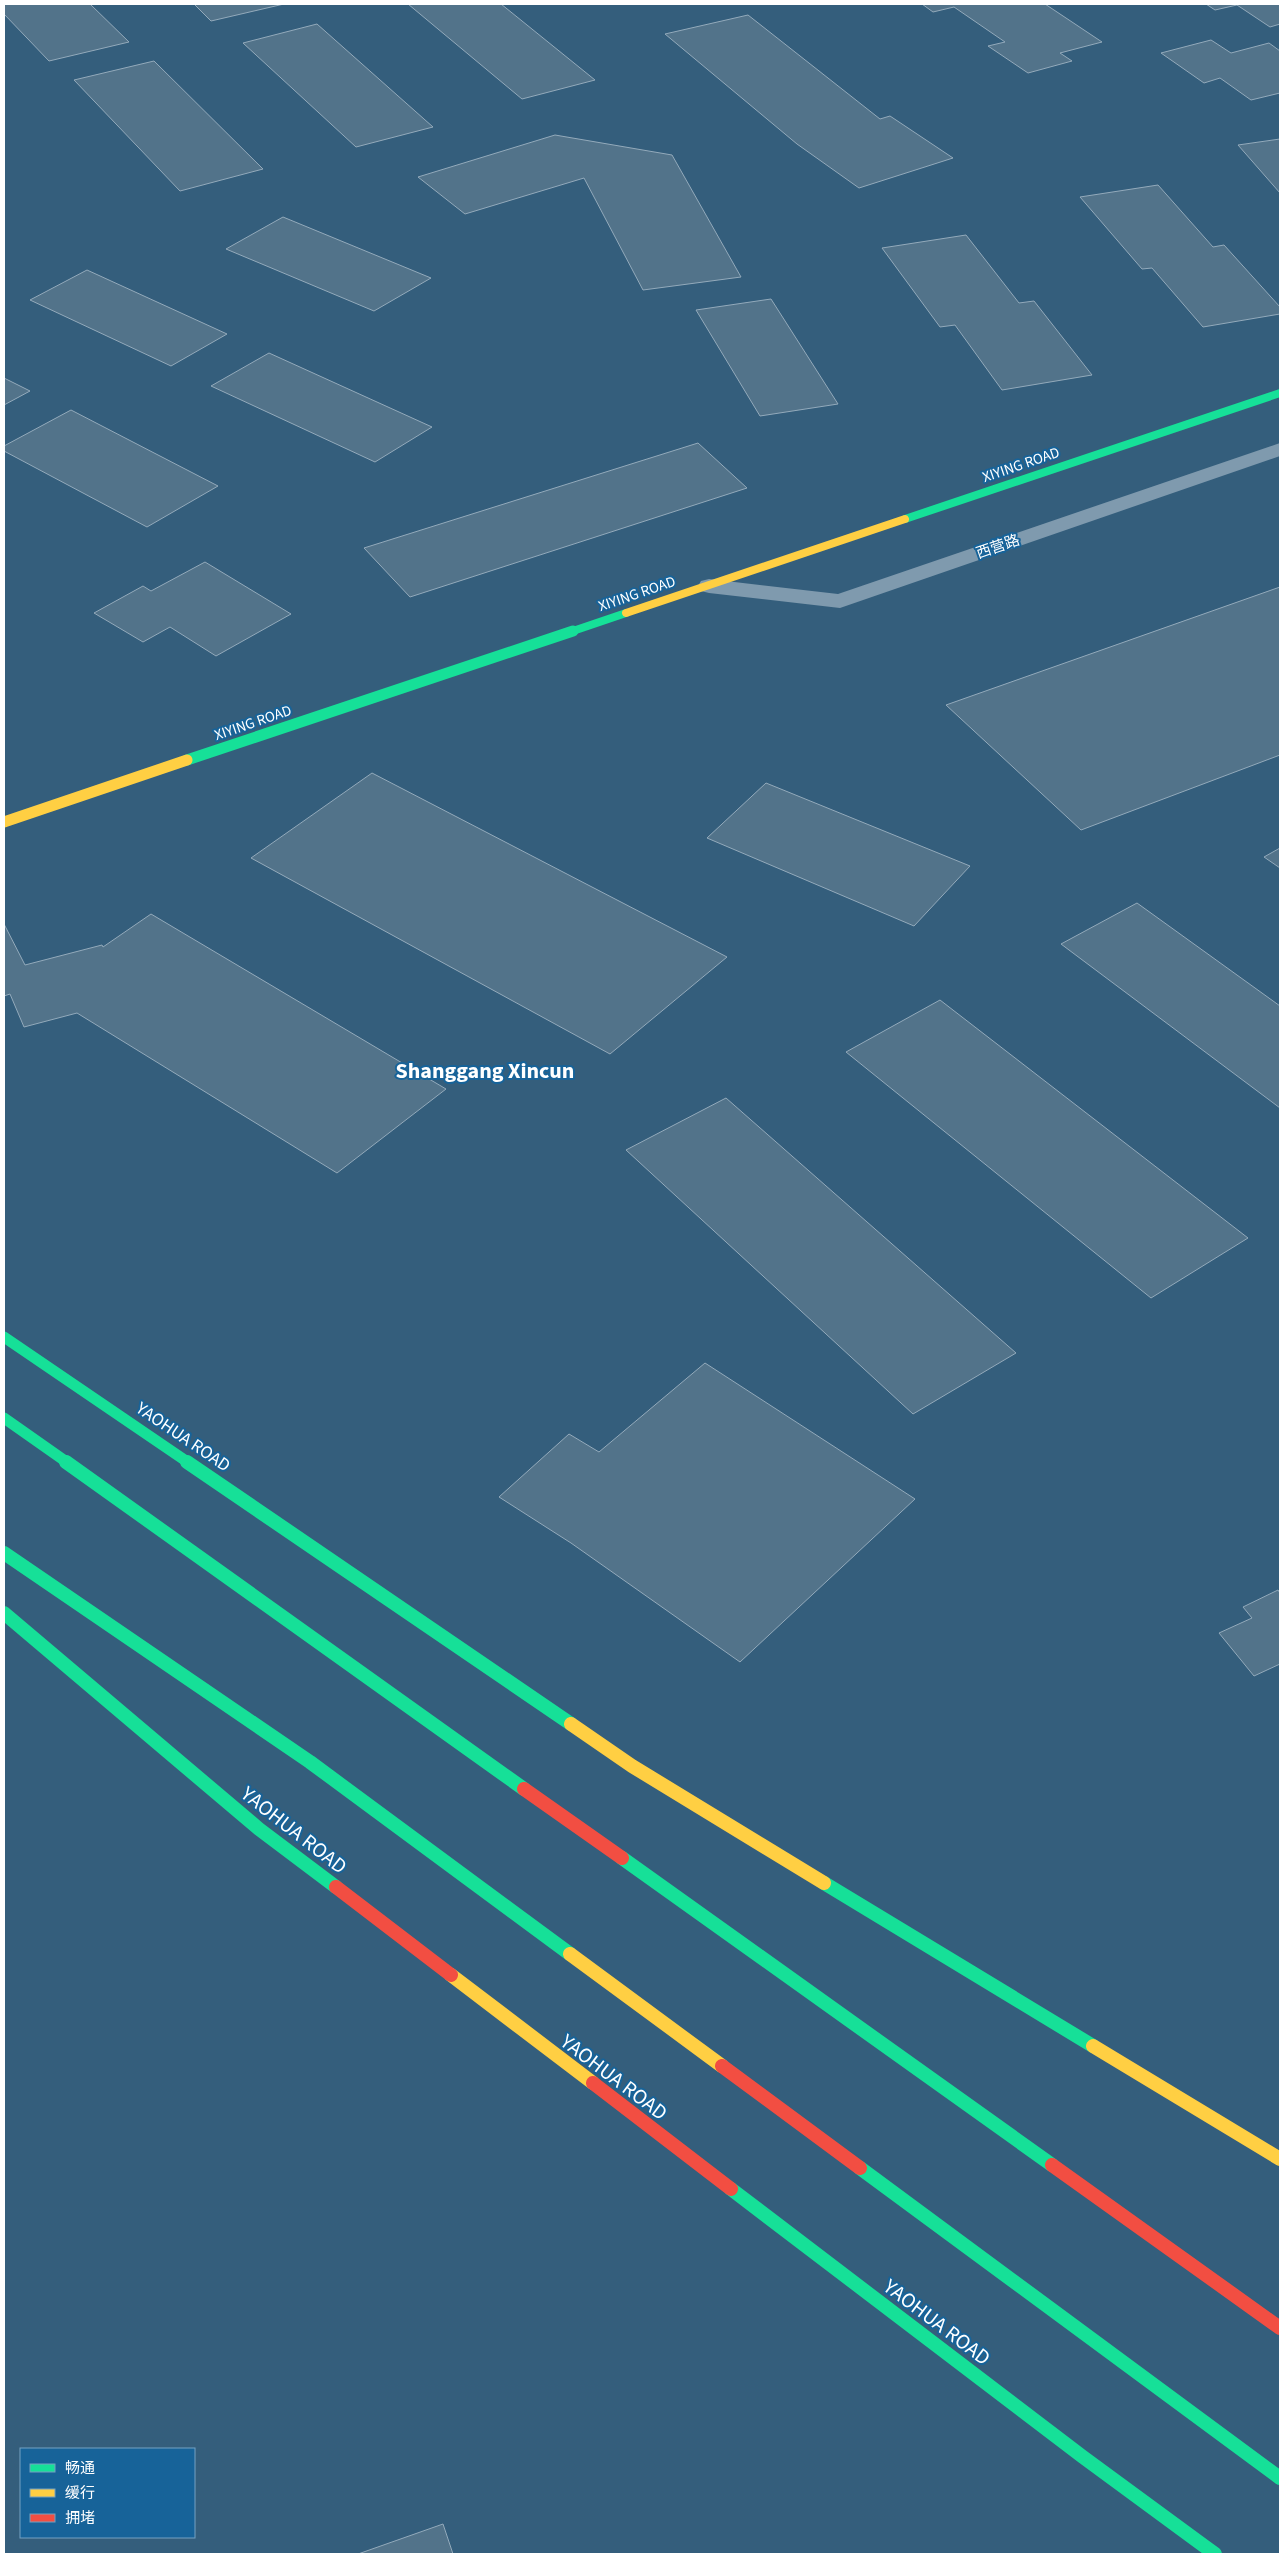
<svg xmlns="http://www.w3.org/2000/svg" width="1284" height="2558" viewBox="0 0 1284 2558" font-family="'Source Sans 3','Noto Sans SC',sans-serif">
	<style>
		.building { fill: #52738a; stroke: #93aabb }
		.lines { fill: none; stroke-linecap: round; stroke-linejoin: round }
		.lane { fill: #7f9aae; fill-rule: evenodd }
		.fast-far2 { stroke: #16e098; stroke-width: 8 }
		.fast-far1 { stroke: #16e098; stroke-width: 11 }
		.fast { stroke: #16e098; stroke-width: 14 }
		.slow-far2 { stroke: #ffcf43; stroke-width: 8 }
		.slow-far1 { stroke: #ffcf43; stroke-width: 11 }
		.slow { stroke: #ffcf43; stroke-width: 14 }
		.jam { stroke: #f24e42; stroke-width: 14 }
		.labels { text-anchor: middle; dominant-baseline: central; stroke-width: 4; stroke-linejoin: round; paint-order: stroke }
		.far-street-label { font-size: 15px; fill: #fff; stroke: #176399 }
		.street-label { font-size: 18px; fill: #fff; stroke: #176399 }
		.near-street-label { font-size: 21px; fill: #fff; stroke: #176399 }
		.district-label { font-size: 22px; font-weight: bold; fill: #fff; stroke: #176399 }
	</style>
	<rect width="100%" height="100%" fill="#345e7c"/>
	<!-- building -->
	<path class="building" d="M4,4h86l39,38 -80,19 -45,-47z
		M194,4h90l-73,17z
		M408,4h93l94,76 -73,19z
		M922,4h123l57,38 -42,11 12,8 -44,12 -40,-27 17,-4 -51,-35 -21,5z
		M1206,4h74v20l-10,3 -33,-22 -22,5z
		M748,15l132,104 10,-3 63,42 -94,30 -62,-44 -132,-110z
		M317,24l116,103 -77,20 -113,-104z
		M1211,40l20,13 38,-10 11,8v42l-29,7 -31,-22 -16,5 -43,-30z
		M154,61l109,108 -83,22 -106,-111z
		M555,135l117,20 69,122 -98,13 -59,-112 -119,36 -47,-37z
		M1280,139v54l-42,-48z
		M1158,185l55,62 11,-2 56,62v7l-77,13 -51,-59 -10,1 -62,-72z
		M283,217l148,61 -57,33 -148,-62z
		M966,235l53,68 15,-2 58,74 -90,15 -47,-65 -15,2 -58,-79z
		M87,270l140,64 -56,32 -141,-66z
		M771,299l67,105 -78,12 -64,-106z
		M269,353l163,74 -57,35 -164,-76z
		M4,378l26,13 -26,14z
		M71,410l147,76 -71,41 -143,-76v-5z
		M698,443l49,45 -337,109 -46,-49z
		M205,562l86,52 -75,42 -46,-29 -27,15 -49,-29 49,-27 8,5z
		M1280,587v168l-199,75 -135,-125z
		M372,773l355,184 -117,97 -359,-196z
		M766,783l204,83 -56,60 -207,-88z
		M1280,848v20l-16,-11z
		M1137,903l143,103v102l-219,-164z
		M151,914l295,175 -109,84 -260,-160 -53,14 -14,-33 -6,2v-72l21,41 77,-20 1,2z
		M940,1000l308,238 -97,60 -305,-246z
		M726,1098l290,255 -103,61 -287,-264z
		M705,1363l210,136 -175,163 -169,-119 -72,-46 70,-63 30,18z
		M1278,1590l2,3v71l-26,12 -35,-43 33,-15 -9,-11z
		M443,2524l10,30h-95z"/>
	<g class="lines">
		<!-- lane -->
		<path class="lane" d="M1280,443v13l-440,152 -131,-15 -8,-2 -3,-5 3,-5 8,-2 129,15z"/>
		<!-- fast-far2 -->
		<path class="fast-far2" d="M905,519l375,-126
			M570,632l56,-19"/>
		<!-- fast-far1 -->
		<path class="fast-far1" d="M187,760l386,-129
			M4,1337l185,126
			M4,1418l64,45"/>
		<!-- fast -->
		<path class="fast" d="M66,1462l458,327
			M187,1462l384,262
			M4,1553l306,209 260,192
			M4,1613l255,216 77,58
			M622,1858l430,307
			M824,1883l269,163
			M860,2168l420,310
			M731,2189l352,268 132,97"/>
		<!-- slow-far2 -->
		<path class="slow-far2" d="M626,613l279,-94"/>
		<!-- slow-far1 -->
		<path class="slow-far1" d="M4,822l183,-62"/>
		<!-- slow -->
		<path class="slow" d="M571,1724l61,42 192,117
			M570,1954l152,112
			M451,1975l142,108
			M1093,2046l187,113"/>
		<!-- jam -->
		<path class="jam" d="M524,1789l98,69
			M336,1887l115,88
			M722,2066l138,102
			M593,2083l138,106
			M1052,2165l228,163"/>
	</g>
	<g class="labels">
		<!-- far-street labels -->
		<g class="far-street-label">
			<text transform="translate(1021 465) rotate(-19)">XIYING ROAD</text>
			<text transform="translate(998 547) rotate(-19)">西营路</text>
			<text transform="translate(637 594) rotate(-19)">XIYING ROAD</text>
			<text transform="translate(253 723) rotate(-19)">XIYING ROAD</text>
		</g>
		<!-- street labels -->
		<g class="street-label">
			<text transform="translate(183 1437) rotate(34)">YAOHUA ROAD</text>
		</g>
		<!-- near-street labels -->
		<g class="near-street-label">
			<text transform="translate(294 1830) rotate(38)">YAOHUA ROAD</text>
			<text transform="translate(614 2077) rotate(37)">YAOHUA ROAD</text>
			<text transform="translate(937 2322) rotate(37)">YAOHUA ROAD</text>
		</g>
		<!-- district labels -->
		<g class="district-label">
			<text x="485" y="1071">Shanggang Xincun</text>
		</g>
	</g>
	<!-- border -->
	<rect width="1284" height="2558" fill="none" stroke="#ffffff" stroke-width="10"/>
	<!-- legend -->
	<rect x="20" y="2448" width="175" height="90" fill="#176399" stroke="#74a1c2"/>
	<rect x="30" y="2464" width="25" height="8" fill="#16e098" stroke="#74a1c2"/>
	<text x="65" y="2473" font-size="15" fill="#ffffff">畅通</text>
	<rect x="30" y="2489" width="25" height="8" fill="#ffcf43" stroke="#74a1c2"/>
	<text x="65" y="2498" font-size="15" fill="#ffffff">缓行</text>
	<rect x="30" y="2514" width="25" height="8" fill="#f24e42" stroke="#74a1c2"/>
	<text x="65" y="2523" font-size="15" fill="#ffffff">拥堵</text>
</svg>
